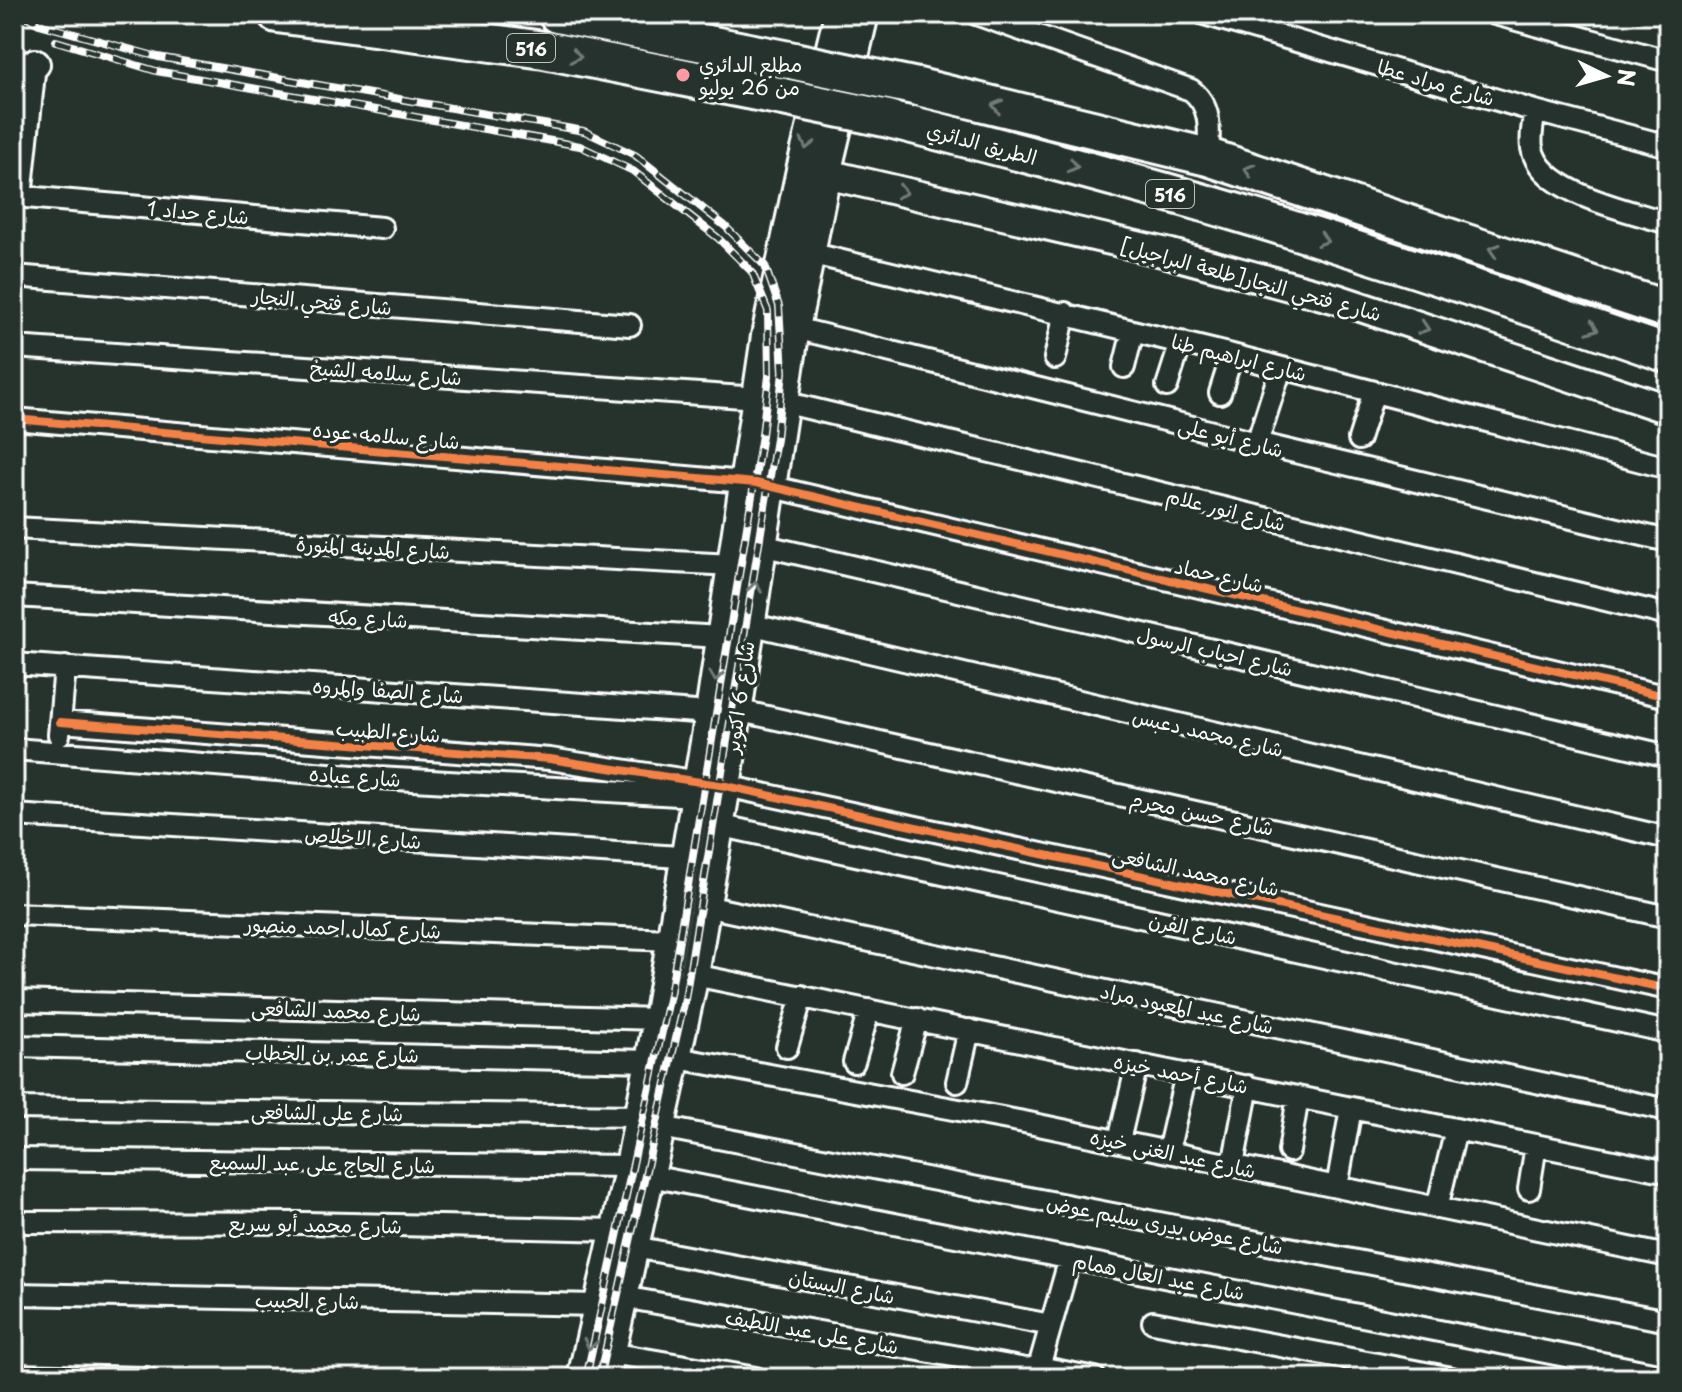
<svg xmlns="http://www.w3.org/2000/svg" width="1682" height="1392" viewBox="0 0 1682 1392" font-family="'Playpen Sans','Playpen Sans Arabic',sans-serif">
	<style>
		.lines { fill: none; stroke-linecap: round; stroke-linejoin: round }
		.street-casing { stroke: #fff; stroke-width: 26 }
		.secondary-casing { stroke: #fff; stroke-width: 34 }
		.highway-casing { stroke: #fff; stroke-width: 42 }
		.street { stroke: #26332d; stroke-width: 20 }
		.secondary { stroke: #26332d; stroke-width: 28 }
		.highway { stroke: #26332d; stroke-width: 36 }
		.rail-casing { stroke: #fff; stroke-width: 8 }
		.rail { stroke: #26332d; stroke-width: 5; stroke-dasharray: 15; stroke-linecap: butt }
		.highway-bridge-casing { stroke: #fff; stroke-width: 42; stroke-linecap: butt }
		.highway-bridge { stroke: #26332d; stroke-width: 36 }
		.cycleway-casing { stroke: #26332d; stroke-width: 13 }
		.cycleway { stroke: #f48246; stroke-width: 8 }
		.oneway { stroke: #727a76 }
		.poi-dot { fill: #ff9aa2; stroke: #26332d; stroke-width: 3 }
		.labels { text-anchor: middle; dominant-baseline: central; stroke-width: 7; stroke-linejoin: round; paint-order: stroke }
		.shield { fill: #26332d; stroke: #bec2c0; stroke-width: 2 }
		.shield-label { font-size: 18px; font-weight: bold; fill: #fff }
		.poi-label { font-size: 20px; fill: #fff; stroke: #26332d; text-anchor: start }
		.street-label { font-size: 20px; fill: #fff; stroke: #26332d }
	</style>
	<rect width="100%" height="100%" fill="#26332d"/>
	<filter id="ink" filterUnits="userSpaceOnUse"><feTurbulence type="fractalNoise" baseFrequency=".0125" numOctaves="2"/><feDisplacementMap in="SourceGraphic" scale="16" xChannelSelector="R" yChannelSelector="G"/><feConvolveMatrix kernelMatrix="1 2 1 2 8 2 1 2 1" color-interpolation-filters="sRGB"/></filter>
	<g filter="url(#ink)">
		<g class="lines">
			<!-- street casing -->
			<g class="street-casing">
				<path id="street" d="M976,14l215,76c22,17 18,42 17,67
					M1204,14l331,97 133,35
					M1495,14l173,47
					M1535,111c-2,12 -5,25 -3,37 8,46 99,63 136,75
					M14,196l368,32
					M21,197l14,-133
					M809,253l423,102 436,113
					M14,276l616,49
					M795,328l462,115 411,98
					M14,347l744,51
					M1055,358l10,-45
					M1124,367l9,-36
					M1167,386l14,-44
					M1220,393l12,-38
					M783,402l885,213
					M14,419l742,64 912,214
					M1359,439l15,-47
					M1257,443l24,-75
					M14,528l719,37
					M761,545l907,211
					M14,596l707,41
					M749,624l919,214
					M14,664l696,49
					M736,710l932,207
					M60,722l490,37 176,27 942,203
					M59,735l6,-68
					M14,749l364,29 318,18
					M14,815l682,43
					M718,825l950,207
					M705,906l963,204
					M14,914l658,26
					M694,975l974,197
					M14,1001l644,18
					M14,1046l636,15
					M787,1047l15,-51
					M677,1058l347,64 644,134
					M854,1062l15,-52
					M902,1073l15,-54
					M957,1082l12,-52
					M14,1108l626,8
					M661,1127l1007,194
					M1171,1139l15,-65
					M1119,1141l18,-77
					M1289,1151l9,-54
					M14,1159l616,7
					M1233,1165l15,-79
					M650,1176l1018,200
					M1337,1187l14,-79
					M1529,1189l7,-44
					M1437,1208l19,-79
					M14,1222l292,1 310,7
					M634,1247l417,78
					M14,1294l585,11
					M623,1297l403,72 13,-2 56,11
					M1153,1322l299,56
					M610,1353l146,25
					M1039,1367l31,-109
					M14,1375l133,3"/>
			</g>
			<!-- secondary casing -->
			<g class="secondary-casing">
				<path id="secondary" d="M14,72l21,-8
					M826,174l345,80 166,45 331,110
					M582,1378l48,-212 28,-147 52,-306 56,-377 35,-166 38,-156
					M605,1378l89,-403 32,-189 69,-458 31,-154 38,-160"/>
			</g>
			<!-- highway casing -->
			<g class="highway-casing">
				<path id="highway" d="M277,14l267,36 239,47
					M557,14l237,47
					M918,87l290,70 460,153
					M889,119c134,34 267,68 398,109 128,40 255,82 381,126"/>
			</g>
			<!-- street -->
			<use href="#street" class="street"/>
			<!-- secondary -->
			<use href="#secondary" class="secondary"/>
			<!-- highway -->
			<use href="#highway" class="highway"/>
			<!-- rail casing -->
			<g class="rail-casing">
				<path id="rail" d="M23,14l16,10 119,33 426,74 51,24 90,71 40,40 14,40 4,66 -7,67 -91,560 -86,379
					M56,41l100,30 424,75 53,25 85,67 34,34 16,39 1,65 -7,59 -92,560 -84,383"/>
			</g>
			<!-- rail -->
			<use href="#rail" class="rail"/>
			<!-- highway-bridge casing -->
			<g class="highway-bridge-casing">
				<path id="highway-bridge" d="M794,61l124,26
					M783,97l106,22"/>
			</g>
			<!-- highway-bridge -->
			<use href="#highway-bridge" class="highway-bridge"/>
			<!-- cycleway casing -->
			<g class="cycleway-casing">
				<path id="cycleway" d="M14,419l742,64 912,214
					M60,722l490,37 176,27 942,203"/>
			</g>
			<!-- cycleway -->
			<use href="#cycleway" class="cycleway"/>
		</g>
		<!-- one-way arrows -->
		<defs><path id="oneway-chevron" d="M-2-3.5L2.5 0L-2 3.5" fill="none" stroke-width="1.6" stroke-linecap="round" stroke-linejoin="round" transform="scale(2)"/></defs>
		<g class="oneway">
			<use href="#oneway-chevron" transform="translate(576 56) rotate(11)"/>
			<use href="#oneway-chevron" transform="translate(997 106) rotate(-166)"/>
			<use href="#oneway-chevron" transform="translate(807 144) rotate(104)"/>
			<use href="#oneway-chevron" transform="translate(1073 166) rotate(15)"/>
			<use href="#oneway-chevron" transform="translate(1249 170) rotate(-162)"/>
			<use href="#oneway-chevron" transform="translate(902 192) rotate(13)"/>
			<use href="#oneway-chevron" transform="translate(1323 240) rotate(18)"/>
			<use href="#oneway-chevron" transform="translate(1494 250) rotate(-162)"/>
			<use href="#oneway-chevron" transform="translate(1424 328) rotate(18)"/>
			<use href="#oneway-chevron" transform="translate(1593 328) rotate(19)"/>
			<use href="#oneway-chevron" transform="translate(755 587) rotate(-81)"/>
			<use href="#oneway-chevron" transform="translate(716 676) rotate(98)"/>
			<use href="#oneway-chevron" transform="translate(590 1344) rotate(103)"/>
		</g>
	</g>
	<!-- markers -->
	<circle class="poi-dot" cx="683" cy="75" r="8"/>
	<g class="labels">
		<!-- shield labels -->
		<g class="shield">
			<rect x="507" y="34" width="48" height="28" rx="6"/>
			<rect x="1146" y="180" width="48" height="28" rx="6"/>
		</g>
		<g class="shield-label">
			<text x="531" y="48">516</text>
			<text x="1170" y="194">516</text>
		</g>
		<!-- poi labels -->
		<g class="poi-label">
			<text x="699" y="64">مطلع الدائري<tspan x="699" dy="23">من 26 يوليو</tspan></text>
		</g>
		<!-- street labels -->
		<g class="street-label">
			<text transform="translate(1436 82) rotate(16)">شارع مراد عطا</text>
			<text transform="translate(982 143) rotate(15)">الطريق الدائري</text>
			<text transform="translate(198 212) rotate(5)">شارع حداد 1</text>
			<text transform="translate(1251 279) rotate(15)">شارع فتحي النجار[طلعة البراجيل]</text>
			<text transform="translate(322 301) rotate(5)">شارع فتحي النجار</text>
			<text transform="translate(1239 357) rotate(14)">شارع ابراهيم طنا</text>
			<text transform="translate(386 372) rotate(4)">شارع سلامه الشيخ</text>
			<text transform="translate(386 435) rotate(5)">شارع سلامه عوده</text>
			<text transform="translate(1231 437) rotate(14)">شارع أبو على</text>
			<text transform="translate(1226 509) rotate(14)">شارع انور علام</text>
			<text transform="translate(373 547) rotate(3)">شارع المدينه المنورة</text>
			<text transform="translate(1219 575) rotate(13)">شارع حماد</text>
			<text transform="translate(368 618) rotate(3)">شارع مكه</text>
			<text transform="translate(1215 651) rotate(13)">شارع احباب الرسول</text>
			<text transform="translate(388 690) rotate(4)">شارع الصفا والمروه</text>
			<text transform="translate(739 697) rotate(-82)">شارع 6 اكتوبر</text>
			<text transform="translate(388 731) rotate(4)">شارع الطبيب</text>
			<text transform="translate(1208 732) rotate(13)">شارع محمد دعبس</text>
			<text transform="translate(355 776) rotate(4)">شارع عباده</text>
			<text transform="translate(1202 813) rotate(12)">شارع حسن محرم</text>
			<text transform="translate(363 837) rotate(4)">شارع الاخلاص</text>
			<text transform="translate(1196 871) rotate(12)">شارع محمد الشافعى</text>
			<text transform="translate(343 927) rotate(2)">شارع كمال احمد منصور</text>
			<text transform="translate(1193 928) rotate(12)">شارع الفرن</text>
			<text transform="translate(1187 1008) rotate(12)">شارع عبد المعبود مراد</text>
			<text transform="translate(336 1010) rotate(2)">شارع محمد الشافعى</text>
			<text transform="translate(332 1053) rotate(1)">شارع عمر بن الخطاب</text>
			<text transform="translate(1181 1073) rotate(11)">شارع أحمد خيزه</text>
			<text transform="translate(327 1112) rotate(1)">شارع على الشافعى</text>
			<text transform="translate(1173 1153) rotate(12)">شارع عبد الغنى خيزه</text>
			<text transform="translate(322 1163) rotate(1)">شارع الحاج على عبد السميع</text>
			<text transform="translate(315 1224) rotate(1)">شارع محمد أبو سريع</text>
			<text transform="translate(1165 1224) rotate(11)">شارع عوض بدرى سليم عوض</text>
			<text transform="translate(1159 1276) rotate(11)">شارع عبد العال همام</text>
			<text transform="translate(842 1286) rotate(11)">شارع البستان</text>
			<text transform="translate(307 1300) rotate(1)">شارع الحبيب</text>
			<text transform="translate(812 1331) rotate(10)">شارع على عبد اللطيف</text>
		</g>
	</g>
	<!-- margin -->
	<rect width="1682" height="1392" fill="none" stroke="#26332d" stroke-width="48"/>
	<rect x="24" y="24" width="1634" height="1344" fill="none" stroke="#fff" stroke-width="3" filter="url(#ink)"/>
	<!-- north arrow -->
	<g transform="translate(1606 76) rotate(95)" stroke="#26332d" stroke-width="6" paint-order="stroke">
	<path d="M0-6L14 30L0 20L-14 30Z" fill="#ffffff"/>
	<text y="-12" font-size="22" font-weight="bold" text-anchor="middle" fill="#ffffff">N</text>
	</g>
</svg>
